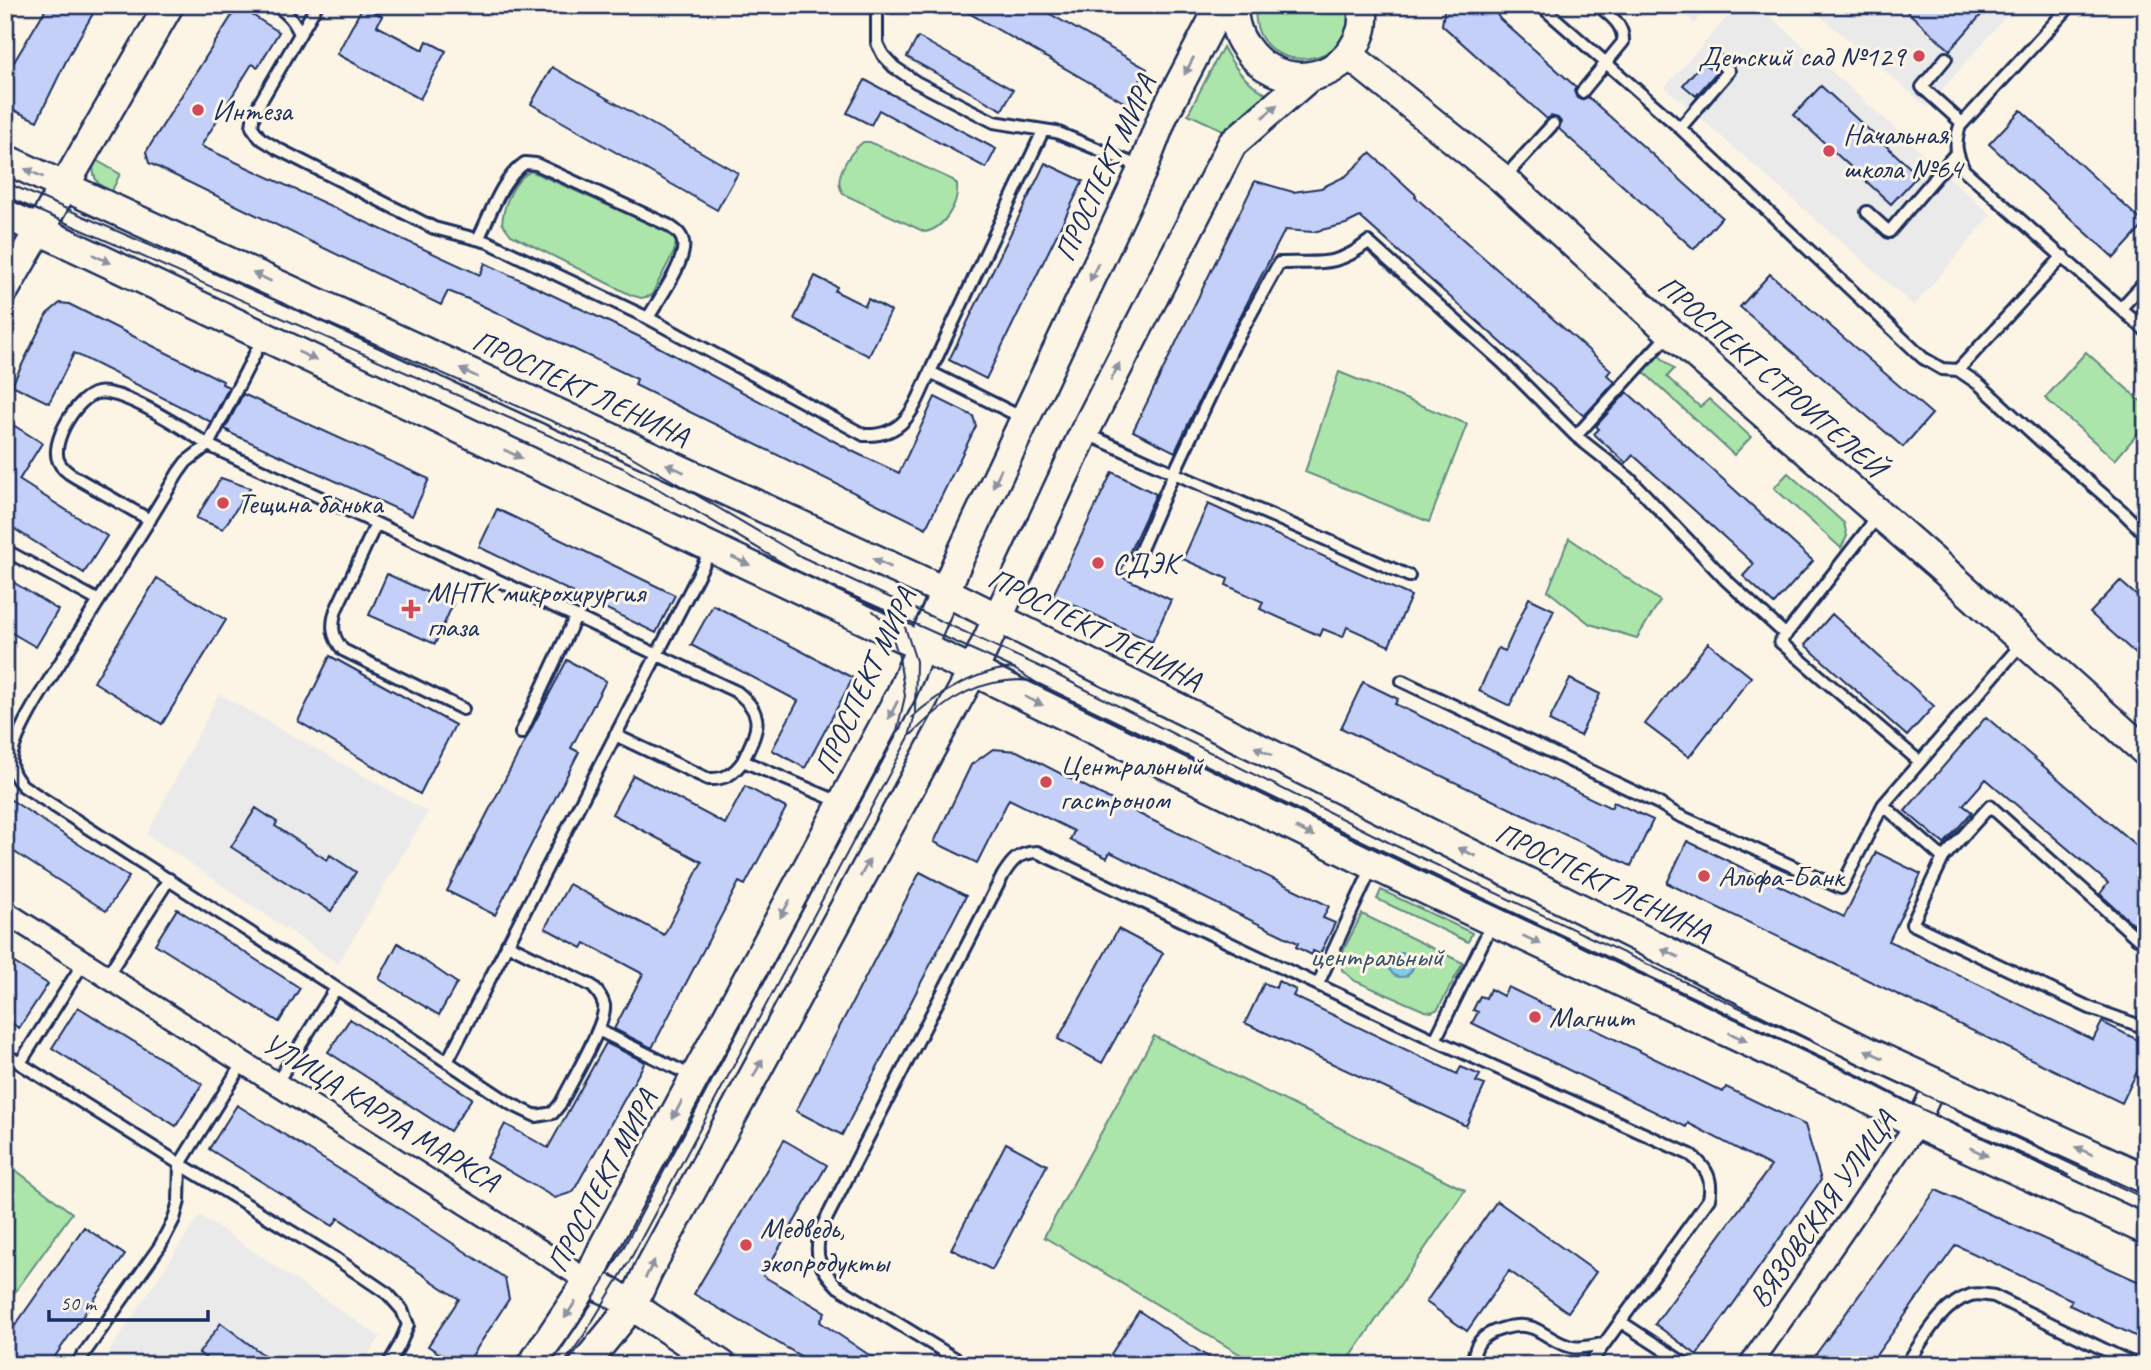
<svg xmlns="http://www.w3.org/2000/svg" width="2151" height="1370" viewBox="0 0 2151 1370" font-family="Caveat,sans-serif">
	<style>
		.built { fill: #ebeaea }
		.green { fill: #ace5a9; stroke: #648a84; stroke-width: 2 }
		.water { fill: #83cde4; stroke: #598eae; stroke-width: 2 }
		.building { fill: #c4d0f7; stroke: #1b2f5e; stroke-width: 2 }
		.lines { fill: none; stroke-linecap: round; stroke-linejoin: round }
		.lane-casing { stroke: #1b2f5e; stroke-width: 16 }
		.street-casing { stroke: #1b2f5e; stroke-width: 26 }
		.secondary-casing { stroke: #1b2f5e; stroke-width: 33 }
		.lane { stroke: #fcf5e5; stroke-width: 10 }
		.street { stroke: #fcf5e5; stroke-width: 21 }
		.secondary { stroke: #fcf5e5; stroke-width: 28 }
		.tram { stroke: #1b2f5e; stroke-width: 2 }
		.oneway { fill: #8c92a2 }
		.poi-dot { fill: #d1495b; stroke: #fcf5e5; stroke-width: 2.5 }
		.labels { text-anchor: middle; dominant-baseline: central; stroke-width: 6; stroke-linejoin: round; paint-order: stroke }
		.poi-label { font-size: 30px; fill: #1b2f5e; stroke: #fcf5e5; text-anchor: start }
		.street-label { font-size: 30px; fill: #1b2f5e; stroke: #fcf5e5 }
		.park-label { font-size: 30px; fill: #38536d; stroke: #fcf5e5 }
	</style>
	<rect width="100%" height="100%" fill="#fcf5e5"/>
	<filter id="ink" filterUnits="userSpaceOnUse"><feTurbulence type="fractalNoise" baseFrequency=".0143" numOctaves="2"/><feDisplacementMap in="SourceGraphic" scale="14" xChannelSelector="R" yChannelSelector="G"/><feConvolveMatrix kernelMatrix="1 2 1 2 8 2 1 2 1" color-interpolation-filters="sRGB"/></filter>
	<g filter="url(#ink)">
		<!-- built -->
		<path class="built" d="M1675,5h35l-15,18z
			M1738,5h20l233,210 -77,91 -249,-219z
			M1807,5h209l-89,102z
			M219,694l209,118 -90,152 -191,-130z
			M200,1215l180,122 -19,28h-261z"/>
		<!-- green -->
		<path class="green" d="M1256,5h92c12,69 -101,74 -92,0z
			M1223,47c14,26 24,36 50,51l-48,33 -37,-17z
			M863,142h7l83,38 4,5c2,18 -13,44 -32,47l-80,-37c-15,-14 4,-42 18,-53z
			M94,159l26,15 -9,19c-15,-7 -20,-18 -17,-34z
			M531,171l137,61 8,10 -2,10 -23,44 -10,2 -10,-3 -120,-60 -9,-12c2,-19 11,-43 29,-52z
			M2086,352l60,54v18l-31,36 -70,-62z
			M1656,353l18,16 -7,8 33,30 9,-8 42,38 -17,18 -97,-89z
			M1339,372l128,52 -38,98 -124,-50z
			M1788,473l56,50 3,13 -6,12 -67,-60z
			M1569,538l91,63 -23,37 -47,-14 -42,-33z
			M1381,890l91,43 -4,9 -91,-43z
			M1362,914l101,49 -25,46 -6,3 -7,-1 -70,-30 -13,-11v-17z
			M1154,1036l311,154 -120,175h-87l-214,-128z
			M5,1162l67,51 -67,93z"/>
		<!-- water -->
		<path class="water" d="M1389 965a12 12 0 1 1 24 0a12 12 0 1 1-24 0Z"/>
		<!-- building -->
		<path class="building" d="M48,5h50l-29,50 -32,66 -32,-15v-48l9,4z
			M955,5h79l113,64 -20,35z
			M1445,5h46l9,14 76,68 -2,4 3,7 4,2 7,-3 134,120 -28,32 -135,-120 2,-7 -3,-4 -7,-2 -4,3 -105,-94z
			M1900,5h90l-40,45z
			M238,6l41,26 -21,35 -6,-3 -51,82 279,129 5,-12 155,74 216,116 43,20 36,-76 38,19 3,10 -50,102 -291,-143 2,-6 -169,-80 -20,-8 -7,14 -292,-142 -3,-11z
			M363,6l19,10 -5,10 46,24 4,-9 19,10 -26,48 -83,-45z
			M918,37l95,53 -11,20 -95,-53z
			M1703,62l13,11 -20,23 -13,-11z
			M552,67l186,106 -21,37 -186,-106z
			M865,80l131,69 -10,19 -107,-58 -8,15 -24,-12z
			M1821,86l97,89 -27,29 -97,-89z
			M2021,110l124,114 -31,34 -125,-114z
			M1370,153l46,42 -1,2 196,173 -4,5 8,7 -31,34 -224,-199 -14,7 -33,8 -28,-2 -58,112 -52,110 -42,-21 122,-250 38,11 28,-4 25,-12z
			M1045,163l38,18 -97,198 -37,-19z
			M1770,274l162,140 -29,33 -163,-140z
			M815,276l22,11 -2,4 30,15 3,-7 23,12 -22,45 -75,-37z
			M60,303l9,1 154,77 -1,3 7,3 -18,35 -137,-69 -25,50 -37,-18 35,-71z
			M1627,392l186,169 -39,43 -31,-28 11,-12 -121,-109 -7,8 -32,-29 5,-5 -3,-3z
			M243,394l186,85 -17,37 -184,-84 1,-1 -4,-2z
			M5,420l37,23 -23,37 88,56 -23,37 -79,-50z
			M1112,472l44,22 -37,81 52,25 -19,42 -99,-47z
			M221,478l29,10 -27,41 -27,-11z
			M1208,504l203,92 -22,50 -42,-19 -4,10 -20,-8 -3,7 -60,-27 3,-7 -37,-17 2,-6 -45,-20z
			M497,509l178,86 -19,38 -177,-86z
			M387,574l66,30 -18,40 -66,-29z
			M5,577l53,33 -22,37 -31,-18z
			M157,578l69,42 -64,104 -68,-42z
			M2120,581l26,23v59l-56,-50z
			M1529,598l25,12 -44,96 -31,-15 19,-43 7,3z
			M713,605l140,73 -48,90 -33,-18 26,-49 -107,-56z
			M1832,614l102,92 -27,30 -102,-91z
			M1708,643l43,34 -62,80 -44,-33z
			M330,656l125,69 -35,69 -122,-73z
			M567,660l39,21 -35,67 8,4 -84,163 -48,-24z
			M1570,679l30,15 -20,42 -31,-15z
			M1363,682l35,17 -3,5 216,104 3,-6 39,18 -22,46 -290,-138z
			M1986,717l160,137v56l-13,14 -33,-30 8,-11 -122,-104 -23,26 9,7 -28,32 -39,-33z
			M993,749l24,2 114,59 198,96 -6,12 12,5 -15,31 -7,-3 -1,4 -16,-8 2,-4 -188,-91 -3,6 -37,-18 4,-9 -65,-32 -32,64 -43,-21 37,-77z
			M633,775l92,49 20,-38 41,22 -41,77 -6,-3 -87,166 -38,-19 29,-55 -58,-31 -3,5 -37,-20 24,-44 95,51 38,-73 -90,-48z
			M5,796l124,81 -23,34 -101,-65z
			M256,808l21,14 -2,4 52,34 3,-5 26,17 -25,39 -100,-64z
			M1687,841l157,76 32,-65 45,22 -32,67 204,99 9,-18 44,22v9l-24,50 -455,-220z
			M920,872l46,24 -124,239 -46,-24z
			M177,909l123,79 -21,34 -124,-78z
			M1118,929l45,24 -61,110 -44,-24z
			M398,943l59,40 -18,32 -60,-36z
			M5,957l43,27 -29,44 -14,-9z
			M1278,981l18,9 -3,6 164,78 4,-7 19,8 -4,7 9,3 -19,41 -221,-103 19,-40 12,5z
			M1508,987l215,105 3,-5 79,38 16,55 -124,175 -42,-31 116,-158 -83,-43 -2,4 -214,-104 6,-11 -5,-2 7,-14 6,2 4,-9 13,7z
			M78,1007l124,77 -26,42 -124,-78z
			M350,1019l122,79 -22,33 -122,-79z
			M606,1043l39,19 -72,130 -18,6 -68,-40 18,-34 43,24z
			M237,1105l123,77 145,96 4,21 -43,66h-9l-29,-19 31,-47 -121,-81 -5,8 -124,-77z
			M784,1140l43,25 -64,111 62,36 -5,10 64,43h-68l-122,-71z
			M1006,1143l41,22 -55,105 -41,-21z
			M1936,1190l210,95v56l-77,-36 3,-5 -116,-55 -87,120h-61z
			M1497,1201l99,71 -28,40 -59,-41 -42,60 -41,-29z
			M84,1227l41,28 -76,110h-44v-25z
			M1139,1311l81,54h-93l-16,-11z
			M221,1323l56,42h-63l-15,-12z"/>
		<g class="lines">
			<!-- lane casing -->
			<g class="lane-casing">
				<path id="lane" d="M274,5c13,7 20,15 26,29l-46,79 -2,14 8,11 18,11 156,79 54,14 160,76 216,117c42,2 51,-29 66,-63l95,47
					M877,5v38l6,12 11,12 22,15 78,40 62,10 85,35
					M1540,5l140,123 243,230 19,11 16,1 22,15 62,57 79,68 25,25
					M2071,5l-111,121c-6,18 -4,27 4,44l182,161
					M300,34l17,-29
					M1946,58l-24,29 40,36
					M1582,92l41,-50c1,-18 -13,-26 -25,-37
					M1680,128l49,-57 -15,-13
					M1503,179l50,-55
					M1867,212l22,20 67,-79
					M478,239c13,-25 23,-60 47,-76l11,1 132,61c7,5 13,8 15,17 4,19 -25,58 -35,76
					M2121,308l25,-27
					M264,336l-56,109 -22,17 -8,11c-38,64 -79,127 -118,190 -15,24 -44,67 -49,95 -1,12 4,20 12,28l313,202
					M1958,370l105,-114
					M930,372l113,-241
					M1087,434l87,39 -36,83
					M1576,436l93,-102
					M1878,516l-98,126 140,120
					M150,520l-75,-43c-7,-4 -13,-8 -16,-15 -10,-19 18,-65 38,-69 25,-5 89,37 111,52l529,247c30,24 20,39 6,69l99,42
					M376,524l-40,86c-5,16 -4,27 7,40l120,59
					M5,550l94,51
					M1409,576l-235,-103 60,-128 45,-82c38,-2 56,6 89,-21l135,121 73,73 53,42 97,102 60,55
					M2023,642l-140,163 60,53 47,-52 147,132 9,-10
					M1402,681l256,122 20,12 163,73 42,-83
					M521,733l54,-115
					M615,735l93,44c16,1 26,-5 35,-18
					M1943,858l-31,66 178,84 56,20
					M107,976l62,-97
					M1318,984l55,-119
					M598,1030l94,46
					M1435,1040l58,-118
					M5,1054l175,110 155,94 53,36 14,16 6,15 -9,21 -11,19
					M447,1062l264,-512
					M20,1063l64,-101
					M276,1084l60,-96 175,116 25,12 17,-3 8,-10c9,-19 46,-80 43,-98 -2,-8 -6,-13 -12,-19l-85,-42
					M1621,1322l66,43
					M76,1365l84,-119 14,-27 5,-18 1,-37 62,-100
					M966,1365l-128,-78c-19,-21 -24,-28 -18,-56l183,-356c10,-16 16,-22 34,-23l398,188 256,115c16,13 22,24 18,44l-120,166
					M1471,1365c3,-7 3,-15 7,-21 8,-14 40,-22 55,-16 14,6 23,16 39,19 9,2 22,-2 32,-3
					M1906,1365c17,-24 35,-61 65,-70 7,-2 16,0 23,1l142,69"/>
			</g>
			<!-- street casing -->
			<g class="street-casing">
				<path id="street" d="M5,912l583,369
					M1750,1365l167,-241 19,-41"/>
			</g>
			<!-- secondary casing -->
			<g class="secondary-casing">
				<path id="secondary" d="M1232,5c2,15 4,29 13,41 30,46 98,40 116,-14 3,-8 2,-18 2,-27
					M1349,55l154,124 167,153 276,240 200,180
					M5,159l939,432 926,462 276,126
					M5,214l968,457 400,194 480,226 64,33 229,106
					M5,289l164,-284
					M588,1281l23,11 111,73
					M532,1365l56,-84 17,-37 296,-550 57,-133 185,-393 20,-52 58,-111
					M584,1365l48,-59 16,-35 325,-600 111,-238 148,-289 76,-66"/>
			</g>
			<!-- lane -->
			<use href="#lane" class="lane"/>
			<!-- street -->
			<use href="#street" class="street"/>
			<!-- secondary -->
			<use href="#secondary" class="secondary"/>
			<!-- tram -->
			<path class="tram" d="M5,182l622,272 173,102 247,114 347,175 752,354
				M5,196l618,272 170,101 218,98 26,16 342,166 481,227 64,34 145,65
				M912,717c27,-24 67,-48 103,-49
				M911,735c28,-28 55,-50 95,-54 10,-1 19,-2 28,1
				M548,1365l28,-38 44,-73 277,-523 8,-35 -6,-39 -11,-33 -15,-13
				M563,1365l21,-30 46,-75 279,-523 6,-23 1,-53 -14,-43 -3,-3"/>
		</g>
		<!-- one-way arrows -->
		<defs><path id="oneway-solid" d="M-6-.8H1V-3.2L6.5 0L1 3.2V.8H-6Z" transform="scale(1.75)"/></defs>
		<g class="oneway">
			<use href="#oneway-solid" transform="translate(1189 66) rotate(118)"/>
			<use href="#oneway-solid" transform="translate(1270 111) rotate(-41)"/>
			<use href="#oneway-solid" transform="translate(34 173) rotate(-156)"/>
			<use href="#oneway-solid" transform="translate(102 259) rotate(25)"/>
			<use href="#oneway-solid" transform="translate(1094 272) rotate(115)"/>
			<use href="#oneway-solid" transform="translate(262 277) rotate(-155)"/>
			<use href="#oneway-solid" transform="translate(307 356) rotate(25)"/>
			<use href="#oneway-solid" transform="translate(1115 372) rotate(-63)"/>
			<use href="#oneway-solid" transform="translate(469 373) rotate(-155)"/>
			<use href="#oneway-solid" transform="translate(513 454) rotate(25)"/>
			<use href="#oneway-solid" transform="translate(675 468) rotate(-155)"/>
			<use href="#oneway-solid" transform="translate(997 478) rotate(115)"/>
			<use href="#oneway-solid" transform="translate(741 561) rotate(25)"/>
			<use href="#oneway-solid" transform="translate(882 563) rotate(-155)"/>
			<use href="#oneway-solid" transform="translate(1034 701) rotate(26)"/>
			<use href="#oneway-solid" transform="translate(893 710) rotate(117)"/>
			<use href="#oneway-solid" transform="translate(1263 751) rotate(-154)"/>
			<use href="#oneway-solid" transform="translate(1305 832) rotate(26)"/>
			<use href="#oneway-solid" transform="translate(1467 852) rotate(-154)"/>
			<use href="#oneway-solid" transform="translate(865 868) rotate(-62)"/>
			<use href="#oneway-solid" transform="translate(785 909) rotate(119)"/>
			<use href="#oneway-solid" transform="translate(1532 940) rotate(25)"/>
			<use href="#oneway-solid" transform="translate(1670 953) rotate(-154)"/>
			<use href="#oneway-solid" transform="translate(1738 1037) rotate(25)"/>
			<use href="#oneway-solid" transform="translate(1874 1054) rotate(-155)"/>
			<use href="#oneway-solid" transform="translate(758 1068) rotate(-62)"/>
			<use href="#oneway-solid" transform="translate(677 1110) rotate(118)"/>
			<use href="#oneway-solid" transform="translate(2084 1151) rotate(-156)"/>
			<use href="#oneway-solid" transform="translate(1979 1152) rotate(25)"/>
			<use href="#oneway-solid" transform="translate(650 1269) rotate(-63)"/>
			<use href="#oneway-solid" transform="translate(570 1310) rotate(123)"/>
		</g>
	</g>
	<!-- markers -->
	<g class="poi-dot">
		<circle cx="1919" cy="56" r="7"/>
		<circle cx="198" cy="110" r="7"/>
		<circle cx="1829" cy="151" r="7"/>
		<circle cx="223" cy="503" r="7"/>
		<circle cx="1098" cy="563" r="7"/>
		<path d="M407.5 598.5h7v7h7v7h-7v7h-7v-7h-7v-7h7z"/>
		<circle cx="1046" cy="782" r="7"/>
		<circle cx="1704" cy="876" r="7"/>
		<circle cx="1535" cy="1017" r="7"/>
		<circle cx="746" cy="1245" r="7"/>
	</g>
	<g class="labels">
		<!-- poi labels -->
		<g class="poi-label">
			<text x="1905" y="56" text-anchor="end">Детский сад №129</text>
			<text x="212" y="110">Интеза</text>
			<text x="1843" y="134">Начальная<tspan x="1843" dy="34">школа №64</tspan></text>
			<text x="237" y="503">Тещина банька</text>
			<text x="1112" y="563">СДЭК</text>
			<text x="427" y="592">МНТК микрохирургия<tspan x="427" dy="34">глаза</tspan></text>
			<text x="1060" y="765">Центральный<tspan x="1060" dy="34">гастроном</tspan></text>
			<text x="1718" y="876">Альфа-Банк</text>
			<text x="1549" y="1017">Магнит</text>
			<text x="760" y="1228">Медведь,<tspan x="760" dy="34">экопродукты</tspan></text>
		</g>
		<!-- street labels -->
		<g class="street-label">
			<text transform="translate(1105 168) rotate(-65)">ПРОСПЕКТ МИРА</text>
			<text transform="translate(1772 376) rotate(41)">ПРОСПЕКТ СТРОИТЕЛЕЙ</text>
			<text transform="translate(581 388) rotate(25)">ПРОСПЕКТ ЛЕНИНА</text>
			<text transform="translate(1095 629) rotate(27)">ПРОСПЕКТ ЛЕНИНА</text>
			<text transform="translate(865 681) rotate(-65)">ПРОСПЕКТ МИРА</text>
			<text transform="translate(1603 882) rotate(26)">ПРОСПЕКТ ЛЕНИНА</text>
			<text transform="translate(381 1112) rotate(32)">УЛИЦА КАРЛА МАРКСА</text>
			<text transform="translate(602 1181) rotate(-62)">ПРОСПЕКТ МИРА</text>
			<text transform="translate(1822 1209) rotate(-55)">ВЯЗОВСКАЯ УЛИЦА</text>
		</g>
		<!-- park labels -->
		<g class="park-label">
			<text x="1377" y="956">центральный</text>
		</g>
	</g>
	<!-- margin -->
	<rect width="2151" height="1370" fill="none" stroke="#fcf5e5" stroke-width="28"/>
	<rect x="14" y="14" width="2123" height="1342" fill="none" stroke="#1b2f5e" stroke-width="2.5" filter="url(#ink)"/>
	<!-- scale -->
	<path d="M49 1310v10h159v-10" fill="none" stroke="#1b2f5e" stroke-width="3.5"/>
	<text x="60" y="1310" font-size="21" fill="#1b2f5e" stroke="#fcf5e5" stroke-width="5" paint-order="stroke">50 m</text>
</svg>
